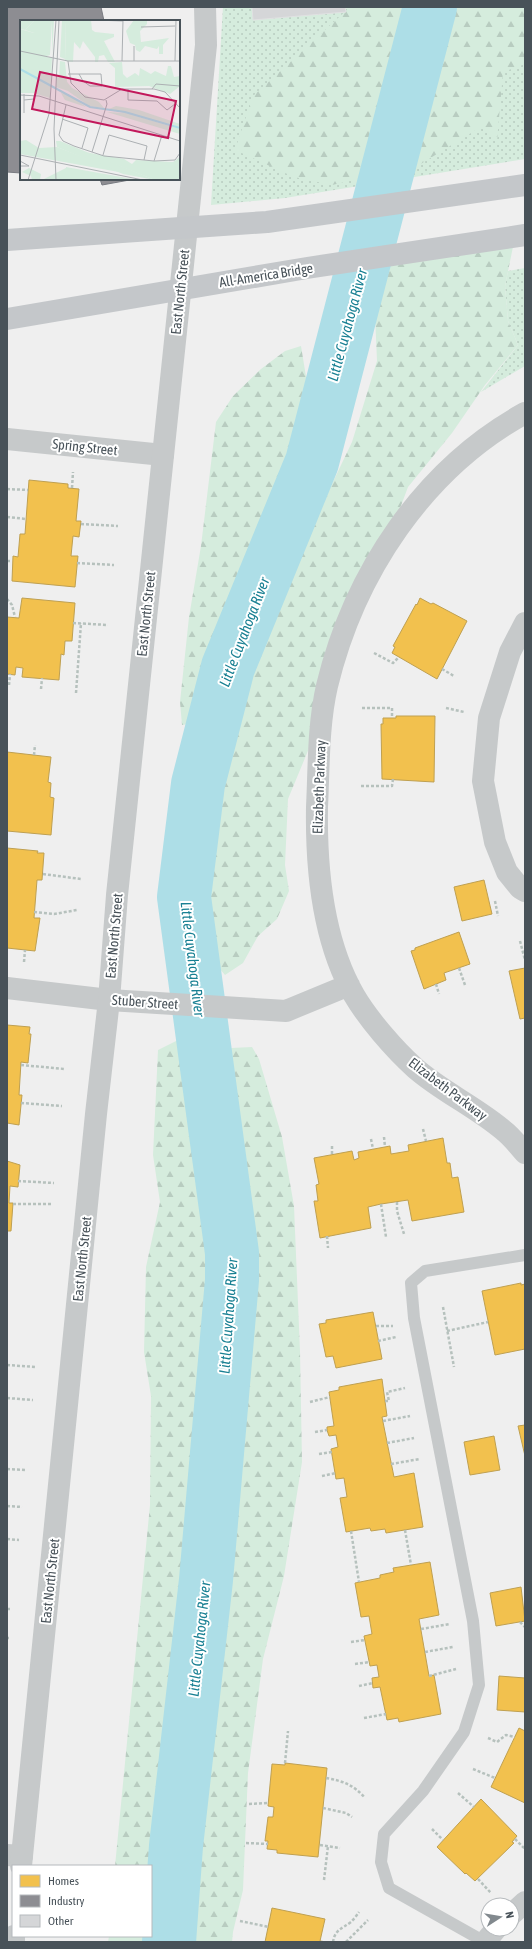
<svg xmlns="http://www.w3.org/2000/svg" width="532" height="1949" viewBox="0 0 532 1949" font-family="'Asap Condensed',sans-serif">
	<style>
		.grass { fill: url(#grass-dots) }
		.forest { fill: url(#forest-firs) }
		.homes { fill: #f2c14e; stroke: #bfa051 }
		.industry { fill: #8d8d92; stroke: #787b81 }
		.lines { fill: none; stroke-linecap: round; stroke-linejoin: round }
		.river { stroke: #addee7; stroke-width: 54 }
		.building { fill: #d5d6d8; stroke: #e0e1e2 }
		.path { stroke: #b6c1bd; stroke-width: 2.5; stroke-dasharray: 3 2; stroke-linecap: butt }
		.service { stroke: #c6c9ca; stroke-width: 12 }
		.minor { stroke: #c6c9ca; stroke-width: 22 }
		.tertiary { stroke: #c6c9ca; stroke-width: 22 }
		.primary-bridge { stroke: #c4c7ca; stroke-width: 22 }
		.labels { text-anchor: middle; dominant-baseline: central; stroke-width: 4; stroke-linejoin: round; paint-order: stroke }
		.street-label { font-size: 14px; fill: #485259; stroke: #fff }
		.water-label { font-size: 15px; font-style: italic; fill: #198093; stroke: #fff }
		.inset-river { fill: none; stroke: #addee7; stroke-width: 2 }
		.inset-road { fill: none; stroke: #acb0b3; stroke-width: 1 }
		.view { fill: #c2185b; fill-opacity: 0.15; stroke: #c2185b; stroke-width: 2 }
		.inset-edge { fill: none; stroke: #485259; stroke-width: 2 }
	</style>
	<defs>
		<pattern id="grass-dots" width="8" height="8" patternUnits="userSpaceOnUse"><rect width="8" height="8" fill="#d5ecdd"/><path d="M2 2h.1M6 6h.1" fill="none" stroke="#b8ccc0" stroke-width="1.8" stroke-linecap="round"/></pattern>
		<pattern id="forest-firs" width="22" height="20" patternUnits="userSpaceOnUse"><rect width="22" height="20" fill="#d5ecdd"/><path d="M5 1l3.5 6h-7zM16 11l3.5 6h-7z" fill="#b8ccc0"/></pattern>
	</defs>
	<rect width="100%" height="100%" fill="#efefef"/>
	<!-- grass -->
	<path class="grass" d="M223,7h302v152l-240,39 -74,7z
		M525,268v98l-44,26 37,-47 -10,-24 -3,-35 3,-15z"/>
	<!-- forest -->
	<path class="forest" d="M350,7h175v57l-22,8 -6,69 -13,-16 -65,40 -87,20 -38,-8 -59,-27 18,-54z
		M515,237l-10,49 3,35 10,24 -33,40 -33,48 -44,54 -86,230 -34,82 -3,66 4,26 -12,28 -19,17 -15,27 -18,12 -11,-13 -17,-59 18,-141 25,-58 23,-87 39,-82 19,-28 31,-65 25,-81 -3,-70 -5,-31z
		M301,346l8,49 -1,49 -17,41 -21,44 -23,32 -38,98 -13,54 -8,11 -6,1 -2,-23 9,-85 12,-71 15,-124 17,-26 28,-27 24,-18z
		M182,1038l9,34 14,77 13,88 2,57 -9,52 -8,106 -9,33 -6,168 -15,127 -6,94 -7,68h-52l1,-6h42v-70h-36l35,-361 1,-109 -7,-44 2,-85 14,-65 -7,-47 5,-105z
		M252,1047l7,12 23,78 12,69 6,145 2,111 -18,114 -21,83 -15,114 -5,117 -10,42 -1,10h-46l6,-87 19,-108 24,-313 1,-112 10,-103 -13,-109 1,-29 -3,-33z"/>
	<!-- homes -->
	<path class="homes" d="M29,480l39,4v4l11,1 -3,32h5l-2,16 -6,-1 -2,20h7l-3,31 -63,-6 1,-25 5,1 2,-23h5z
		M22,598l53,5 -3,38h-7l-1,14 -3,-1 -2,26 -37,-3 1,-9 -7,-1 -1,8 -8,-1v-57l12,1z
		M420,598l11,6 2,-1 34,18 -30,58 -45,-26 3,-6 -2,-1 23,-42 1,1z
		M396,716h39l-1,66 -52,-3 -1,-55h2v-6h13z
		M7,752l44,5 -3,25 3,1 -1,14 4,1 -3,37 -44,-4z
		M7,848l31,3 -1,2h7l-2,27h-5l-3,38h6l-5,33 -28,-3z
		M484,880l8,34 -30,7 -8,-34z
		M459,932l11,32 -26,9 2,7 -22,9 -13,-38 4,-1v-2z
		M525,968v50l-5,1 -11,-48z
		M7,1025l23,2 -1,7h2l-3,29 -7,-1 -2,33h3l-3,30 -12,-2z
		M443,1138l4,25h3l2,15 6,-1 6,35 -52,9 -4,-21 -27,4 -13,3 3,21 -51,10 -6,-37h4l-2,-16 3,-1 -5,-26 38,-7 2,9 5,-2 -1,-6 32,-6 1,8 18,-3 -1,-6z
		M7,1161l13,4 -2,22 -8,-1 -1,17h4l-2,28h-4z
		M521,1283v2l4,-1v65l-30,6 -13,-64z
		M373,1312l9,47 -46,9 -3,-12 -7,1 -7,-33 7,-1v-3z
		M382,1379l5,37 -5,1 12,60 20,-4 9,54 -37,6 -1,-4 -14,2 -1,-3 -24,4 -6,-34 7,-1 -3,-19 -8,1 -5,-30 7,-2 -2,-12 -7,1 -2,-6v-3l7,-1 -5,-34 10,-2v-3z
		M525,1425v31l-7,-30z
		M494,1436l6,34 -30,5 -6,-33z
		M430,1562l9,53 -20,4 10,57 5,-1 7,39 -42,8 -1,-4 -11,2 -7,-33 -7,1 -1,-10 7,-1 -2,-12 -7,1 -6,-30 8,-2 -3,-18 -8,1 -6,-34 25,-5v-3l14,-3 -1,-4z
		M521,1587l4,34 -29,5 -6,-33z
		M499,1676l26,2v34l-28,-2z
		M519,1728l6,3v72l-34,-16z
		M285,1763l42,5 -9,89 -41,-4v-3l-10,-1 1,-8h-3l3,-24h5l1,-10 -6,-1 4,-42 13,1z
		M481,1799l36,37 -5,6 2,1 -39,38 -9,-8 -1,1 -28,-27z
		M272,1908l53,11 -5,22 7,1h-62z"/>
	<!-- industry -->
	<path class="industry" d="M7,7h94l3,14h-83v152l-14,-1z
		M100,179h35l-33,6z"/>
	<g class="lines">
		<!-- river -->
		<path class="river" d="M169,1942l7,-96 30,-266 26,-300v-27l-48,-356 14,-113 30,-117 84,-205 118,-455"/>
	</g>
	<!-- building -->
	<path class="building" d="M252,7h93l1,5 -93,8z"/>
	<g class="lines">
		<!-- path -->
		<path class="path" d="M72,488l1,-16
			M7,489l21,1
			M7,517l19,2
			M81,524l37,2
			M7,561h5
			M77,563l37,2
			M7,599l5,6 3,12
			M73,623l35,2
			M374,653l19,10 6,-6
			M442,669l12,7
			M9,685l1,-11
			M41,689l1,-11
			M76,693l5,-70
			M362,708h30v10
			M446,708l18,4
			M34,755l1,-10
			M361,786h31l1,-7
			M43,874l38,5
			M495,901l3,15
			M34,912l20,2 23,-4
			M520,941l5,19
			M24,962l1,-12
			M459,968l6,17
			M436,984l3,10
			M21,1065l44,4
			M21,1103l41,3
			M423,1129l3,12
			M384,1137l1,10
			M371,1139l2,10
			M332,1146v9
			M18,1181l36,2
			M397,1202v9l7,23
			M13,1204h39
			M381,1204l5,33
			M327,1236l1,12
			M443,1307l11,60
			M376,1326h17
			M447,1331l41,-9
			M378,1341l18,-4
			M7,1365l29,2
			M7,1398l26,2
			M385,1401h4l-2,-9 18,-4
			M310,1402l20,-5
			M383,1421l27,-5
			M315,1432l12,-2
			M387,1443l27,-5
			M319,1454l13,-2
			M391,1464l29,-5
			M7,1469l19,1
			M322,1476l14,-3
			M7,1506l15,1
			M405,1530l6,35
			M351,1531l8,51
			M7,1539l12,1
			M7,1609h5
			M520,1622l5,5
			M421,1629l29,-5
			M7,1638h2
			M351,1642l14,-2
			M425,1652l28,-5
			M355,1664l15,-2
			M429,1676l27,-7
			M359,1686l14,-3
			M364,1718l22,-4
			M488,1738l9,4 9,-7 9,2
			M285,1763l3,-32
			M473,1769l22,9
			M326,1778c17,3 28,7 39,20
			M458,1793l16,14
			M249,1804l19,-1
			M323,1808l23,5 6,4
			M432,1829l11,11
			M515,1839l10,10
			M246,1843l22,1
			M320,1845l20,3
			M478,1879l13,14
			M324,1880l4,-34
			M240,1921l29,6
			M333,1942c2,-13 9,-13 18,-20 3,-3 6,-7 8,-10
			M346,1942l22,-22"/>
		<!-- service -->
		<path class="service" d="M485,1942l-96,-54 -8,-26 3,-28 39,-43 41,-59 15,-47 -6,-64 -59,-303 -3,-35 14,-12 100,-16"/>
		<!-- minor -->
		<path class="minor" d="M525,413c-102,56 -171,161 -198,273 -9,39 -8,81 -10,121 -1,62 6,134 37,188 14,24 40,54 61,73 26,23 61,39 88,62 8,6 15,15 22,23
			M7,439l156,16
			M525,623l-15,29 -21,66 -6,63 12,61 12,30 13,16 5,3
			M7,988l102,12 177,11 63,-26
			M7,1855l15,1
			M512,1914l13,-12
			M485,1942l11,-13"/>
		<!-- tertiary -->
		<path class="tertiary" d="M21,1866l75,-752 13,-114 8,-105 89,-850 -1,-38
			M14,1942v-6"/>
		<!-- primary-bridge -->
		<path class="primary-bridge" d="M7,240l260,-18 258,-37
			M7,319l300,-51 218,-33"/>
	</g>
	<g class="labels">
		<!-- street labels -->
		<g class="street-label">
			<text transform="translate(266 275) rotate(-9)">All-America Bridge</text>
			<text transform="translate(180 292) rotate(-84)">East North Street</text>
			<text transform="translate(85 447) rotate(6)">Spring Street</text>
			<text transform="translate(146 614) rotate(-84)">East North Street</text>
			<text transform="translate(319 787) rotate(-88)">Elizabeth Parkway</text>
			<text transform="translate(114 936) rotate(-85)">East North Street</text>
			<text transform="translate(145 1002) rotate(4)">Stuber Street</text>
			<text transform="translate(448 1089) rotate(37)">Elizabeth Parkway</text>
			<text transform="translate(82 1259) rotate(-84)">East North Street</text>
			<text transform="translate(50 1581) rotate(-84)">East North Street</text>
		</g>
		<!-- water labels -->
		<g class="water-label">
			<text transform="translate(347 325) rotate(-75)">Little Cuyahoga River</text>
			<text transform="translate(244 632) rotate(-69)">Little Cuyahoga River</text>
			<text transform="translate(193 959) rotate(83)">Little Cuyahoga River</text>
			<text transform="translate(228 1316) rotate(-86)">Little Cuyahoga River</text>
			<text transform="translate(199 1639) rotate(-84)">Little Cuyahoga River</text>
		</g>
	</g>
	<!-- overview -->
	<g transform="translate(20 20)">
		<rect width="160" height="160" fill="#efefef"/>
		<path d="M15,0h19l-2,35v-34l-18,12 -9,-3zM42,0h4l-1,39 -5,-2zM0,32l32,6 -2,40 -17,-5h-13zM40,41l5,1 2,20 -8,-4zM36,121h4l95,39 -32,-6 -66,-27z" fill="#d5ecdd"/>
		<path d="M0,0h15l-10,10 -5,-1zM46,0h25l1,10 3,2 19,2v3l-10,4 11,21h-7l-4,-7 -5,1 -1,6h-3v-5l-12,-16 -3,8 -6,-7 -1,20 -8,-1zM114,0h13v4l-7,7 1,11 28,-4 -6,7v9h-4v-8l-2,3 -12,-3 -5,6 -4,-2 -1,-5 -5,-2 -4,-12zM21,38h3l2,4 -1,13 5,2v12l-4,6 -11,-13 -15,-4v-13l19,2zM102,42l1,12 4,4 8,-5 4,3 1,-8 11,6 4,-3 11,5 2,-10h3l3,11 6,-1v10l-10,8 -21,-8 -34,1v-19l-6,-5zM36,57l8,1 8,10 27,14 5,6 -15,-2 -21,-15 -12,-4zM41,73l7,1 18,13 -21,-7zM96,86l23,4 41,14v3l-71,-18zM87,92l19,1 54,16v5zM6,120l13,8 18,-1 67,26 -104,-19v-13zM64,132l40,7 8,5 4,-4 37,2 7,-5v23h-25zM9,148l12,6 -1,6h-8l-1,-4 -9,-4zM46,148v-1l72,13h-96z" fill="#d5ecdd"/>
		<path d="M19,0l13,1 -2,34 -9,3 -4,11 -5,1 -12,-5v-36l14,4z" fill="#d5ecdd"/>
		<path class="inset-river" d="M0,49l70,38 35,5 55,16"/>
		<path class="inset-road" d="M75,0l28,1M121,7l34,-1M114,26v15M0,31l48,10h112M48,41l3,22 14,14 19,3 18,-11h32l11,3 15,16M102,41l1,-41M155,41l1,-41M48,54h33l1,12h-12l-7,-5 -4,-7M108,69v11l29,1 10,9 8,-6M132,69l4,-5 24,2M0,75l19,1 141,45M4,80l10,-1v-4M46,85l-7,30 4,6 11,5 30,10 50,5 21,-1 5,-7M4,93v-19M42,99l26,9 -6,20M72,132l15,-48 -1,-4M0,135l123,25M83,135l6,-20 38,11 -3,14M0,141l9,5h-9M134,141l8,-26M8,160l21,-66 7,-94M36,160l-2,-51 5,-109"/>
		<path class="view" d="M20,52l136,29 -8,37 -136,-29z"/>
		<rect width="160" height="160" class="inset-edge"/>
	</g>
	<!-- border -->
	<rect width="532" height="1949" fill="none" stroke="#485259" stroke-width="16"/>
	<!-- legend -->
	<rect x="12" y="1865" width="140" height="72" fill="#ffffff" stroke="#b6babd"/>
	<rect x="20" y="1875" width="20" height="12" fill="#f2c14e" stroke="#b6babd"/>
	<text x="48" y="1885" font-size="12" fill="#485259">Homes</text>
	<rect x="20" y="1895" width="20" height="12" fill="#8d8d92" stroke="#b6babd"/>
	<text x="48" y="1905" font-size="12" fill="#485259">Industry</text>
	<rect x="20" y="1915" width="20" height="12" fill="#d5d6d8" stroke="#b6babd"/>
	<text x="48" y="1925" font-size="12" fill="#485259">Other</text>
	<!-- north arrow -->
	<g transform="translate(500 1917) rotate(78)"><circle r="19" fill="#ffffff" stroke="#b6babd"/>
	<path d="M0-3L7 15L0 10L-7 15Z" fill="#82898e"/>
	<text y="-6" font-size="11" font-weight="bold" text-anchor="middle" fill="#485259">N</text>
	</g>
</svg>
